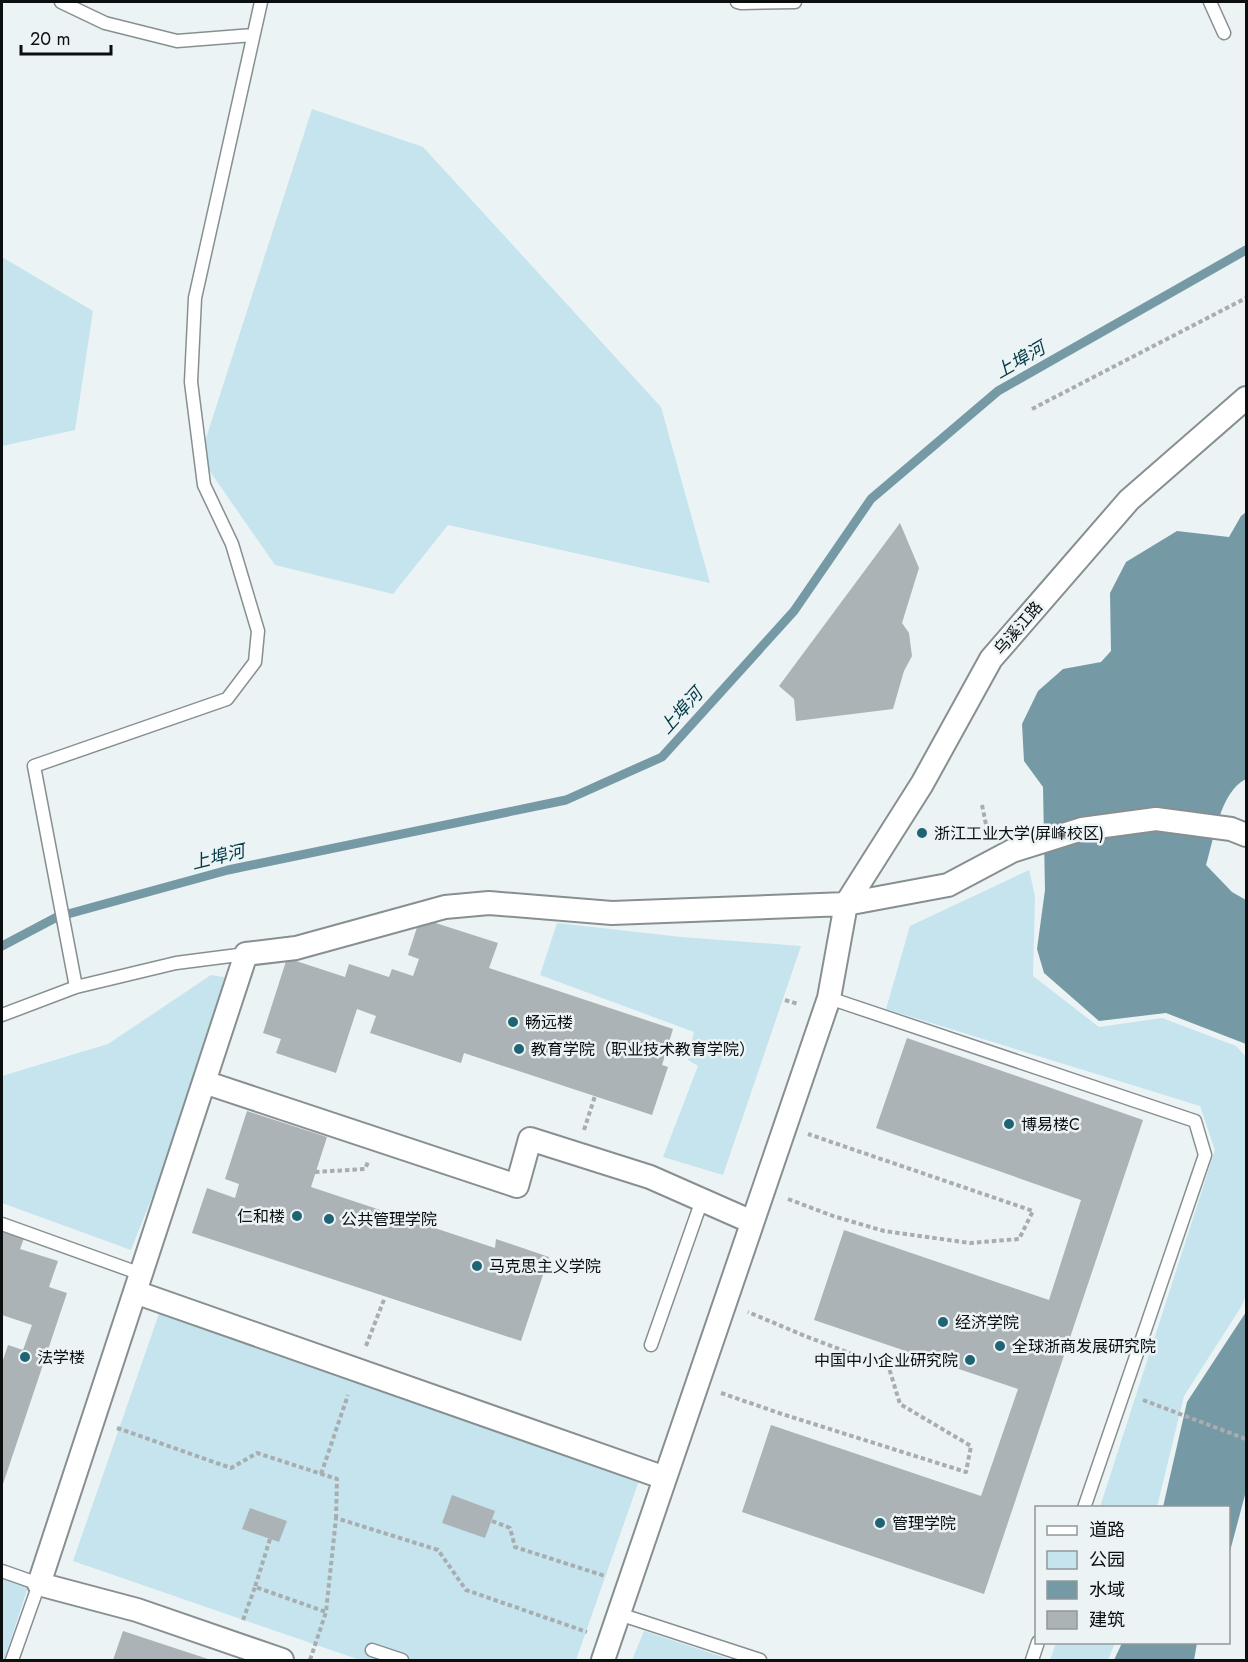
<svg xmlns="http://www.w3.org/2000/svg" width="1248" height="1662" viewBox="0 0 1248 1662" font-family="Jost,'Noto Sans SC',sans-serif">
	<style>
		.green { fill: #c5e4ee }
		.water { fill: #769aa5 }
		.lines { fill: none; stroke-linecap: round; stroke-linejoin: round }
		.stream { stroke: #769aa5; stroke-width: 9 }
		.building { fill: #abb3b6 }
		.service-casing { stroke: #888f91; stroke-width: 15 }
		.minor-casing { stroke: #888f91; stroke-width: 26 }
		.path { stroke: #a8aeb0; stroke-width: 4; stroke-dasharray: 4.5 3; stroke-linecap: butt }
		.service { stroke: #fff; stroke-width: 12 }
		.minor { stroke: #fff; stroke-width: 22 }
		.poi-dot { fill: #1f6475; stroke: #ebf3f5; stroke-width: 2 }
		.labels { text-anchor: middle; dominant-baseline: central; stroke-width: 5; stroke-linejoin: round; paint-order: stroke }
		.street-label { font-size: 16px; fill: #0c0f10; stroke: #ebf3f5 }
		.poi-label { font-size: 16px; fill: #0c0f10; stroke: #ebf3f5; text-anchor: start }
		.water-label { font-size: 18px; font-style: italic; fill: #003946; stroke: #ebf3f5 }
	</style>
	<rect width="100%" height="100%" fill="#ebf3f5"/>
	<!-- green -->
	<path class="green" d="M312,109l111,38 238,260 49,176 -262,-58 -55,69 -118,-29 -75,-108z
		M2,257l91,54 -18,119 -73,16z
		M1029,870l6,26 -2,80 66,51 63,-9 74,28 10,11v239l-5,11 -57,89 -27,111h-57l115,-357 -15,-44 -314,-97 24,-83z
		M557,923l124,14 120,9 -78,229 -60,-18 35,-91 -10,-6 6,-28 -154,-57z
		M211,975l19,3 -41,126 -58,146 -129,-47v-127l106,-32z
		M161,1308l480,167 -65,185h-216l-287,-99z
		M2,1578l26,9 -24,73h-2z
		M644,1631l88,29h-100z
		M1056,1643v-1l59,1 -7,17h-58z"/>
	<!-- water -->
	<path class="water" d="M1246,512v267c-26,13 -32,60 -40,86l26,27 14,8v144l-80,-31 -67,8 -55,-48 -7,-24 8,-59 -2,-103 -19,-26 -2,-37 16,-33 25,-22 38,-7 10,-11 -1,-58 16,-31 51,-31 52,6 12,-21z
		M1246,1312v179l-17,64 -1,-47 -65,-1 24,-105z
		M1122,1643v-1l75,1 -3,17h-80z"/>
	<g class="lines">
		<!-- stream -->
		<path class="stream" d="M2,946l55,-29 171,-47 338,-70 96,-43 132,-146 77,-112 127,-108 248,-141"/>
	</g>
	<!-- building -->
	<path class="building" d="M900,523l19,45 -17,55 7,10 3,23 -8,15 -11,38 -97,12 -2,-22 -15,-13z
		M420,918l78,25 -9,25 184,61 -11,36 6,2 -16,48 -188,-62 -3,10 -91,-30 6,-17 -19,-7 -21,64 -60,-20 5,-14 -18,-6 24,-75 58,19 4,-13 40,13 3,-8 21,7 6,-17 -11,-4z
		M907,1038l236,82 -159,474 -242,-82 29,-87 210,71 37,-107 -204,-69 30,-90 205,70 32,-100 -205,-72z
		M247,1111l80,26 -16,50 184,61 1,-9 53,18 -28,84 -329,-108 15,-45 28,10 4,-14 -14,-5z
		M2,1231l22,7 -4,11 38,12 -9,26 18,6 -65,194v-124l6,-18 15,5 9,-25 -30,-10z
		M452,1495l43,16 -10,27 -43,-15z
		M250,1508l37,13 -8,21 -37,-13z
		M123,1631l88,29h-98z"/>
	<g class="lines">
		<!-- service casing -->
		<g class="service-casing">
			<path id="service" d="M61,2l44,21 72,18 76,-6
				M737,2l4,1 54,-1
				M1210,2l14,31
				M76,987l-42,-221 193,-67 28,-37 3,-31 -26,-87 -28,-59 -13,-103 4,-84 66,-296
				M829,998l366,123 10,34 -121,353
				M2,1015l74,-28 100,-24 70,-9
				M2,1224l139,50
				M651,1345l51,-145
				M2,1571l37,13 -27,76
				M619,1614l141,46
				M372,1650l30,10
				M1032,1660l6,-18"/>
		</g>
		<!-- minor casing -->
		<g class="minor-casing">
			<path id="minor" d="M204,1082l313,104 13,-47 120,38 102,45
				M135,1292l530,186
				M282,1660l-145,-50 -98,-26 207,-630 50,-6 149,-41 44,-4 123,10 234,-9 102,-19 64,-34 70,-22 74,-10 75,10 15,6
				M603,1660l226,-662 17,-94 76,-120 69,-125 138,-159 117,-102"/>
		</g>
		<!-- path -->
		<path class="path" d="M1032,409l214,-111
			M982,805l6,29
			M785,1000l13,4
			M584,1130l11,-34
			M315,1172l50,-3 3,-7
			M788,1199l45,17 51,15 86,12 49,-4 14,-28 -225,-77
			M366,1346l19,-49
			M721,1393l61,21 184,58 5,-26 -71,-42 -11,-36 -84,-32 -57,-24
			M1143,1400l103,39
			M117,1428l114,40 26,-15 80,26 -1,39
			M321,1474l27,-79
			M492,1521l18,7 5,19 90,29
			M270,1539l-15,48 71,25 10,-94 102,32 28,40 121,42
			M243,1620l12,-33
			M310,1660l16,-48"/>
		<!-- service -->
		<use href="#service" class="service"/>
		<!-- minor -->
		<use href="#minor" class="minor"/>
	</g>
	<!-- markers -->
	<g class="poi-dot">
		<circle cx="922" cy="833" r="6"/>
		<circle cx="513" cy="1022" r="6"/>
		<circle cx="519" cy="1049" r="6"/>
		<circle cx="1009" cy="1124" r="6"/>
		<circle cx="297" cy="1216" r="6"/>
		<circle cx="329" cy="1219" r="6"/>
		<circle cx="477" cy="1266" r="6"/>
		<circle cx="943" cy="1322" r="6"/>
		<circle cx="1000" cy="1346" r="6"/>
		<circle cx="25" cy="1357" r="6"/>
		<circle cx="970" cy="1360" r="6"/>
		<circle cx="880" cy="1523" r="6"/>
	</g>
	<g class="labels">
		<!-- street labels -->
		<g class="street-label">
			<text transform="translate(1018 628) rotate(-49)">乌溪江路</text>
		</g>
		<!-- poi labels -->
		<g class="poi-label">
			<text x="934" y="833">浙江工业大学(屏峰校区)</text>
			<text x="525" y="1022">畅远楼</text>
			<text x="531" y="1049">教育学院（职业技术教育学院）</text>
			<text x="1021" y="1124">博易楼C</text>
			<text x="285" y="1216" text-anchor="end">仁和楼</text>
			<text x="341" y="1219">公共管理学院</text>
			<text x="489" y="1266">马克思主义学院</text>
			<text x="955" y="1322">经济学院</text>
			<text x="1012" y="1346">全球浙商发展研究院</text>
			<text x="37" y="1357">法学楼</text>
			<text x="958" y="1360" text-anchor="end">中国中小企业研究院</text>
			<text x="892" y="1523">管理学院</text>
		</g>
		<!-- water labels -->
		<g class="water-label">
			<text transform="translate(1020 360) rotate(-30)">上埠河</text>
			<text transform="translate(681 711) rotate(-48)">上埠河</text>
			<text transform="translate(218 857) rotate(-14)">上埠河</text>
		</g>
	</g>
	<!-- border -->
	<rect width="1248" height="1662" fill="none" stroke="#0c0f10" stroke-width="6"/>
	<!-- legend -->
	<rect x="1035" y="1506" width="195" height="138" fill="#ebf3f5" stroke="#929899" stroke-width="1.5"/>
	<rect x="1047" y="1526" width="30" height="9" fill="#ffffff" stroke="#929899" stroke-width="1.5"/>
	<text x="1089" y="1536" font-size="18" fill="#0c0f10">道路</text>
	<rect x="1047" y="1551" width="30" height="18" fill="#c5e4ee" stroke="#929899" stroke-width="1.5"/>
	<text x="1089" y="1566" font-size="18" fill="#0c0f10">公园</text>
	<rect x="1047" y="1581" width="30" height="18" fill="#769aa5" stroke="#929899" stroke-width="1.5"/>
	<text x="1089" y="1596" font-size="18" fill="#0c0f10">水域</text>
	<rect x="1047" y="1611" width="30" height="18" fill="#abb3b6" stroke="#929899" stroke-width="1.5"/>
	<text x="1089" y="1626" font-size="18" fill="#0c0f10">建筑</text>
	<!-- scale -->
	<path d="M21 45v9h90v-9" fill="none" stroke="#0c0f10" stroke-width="3"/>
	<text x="30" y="45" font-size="18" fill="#0c0f10" stroke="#ebf3f5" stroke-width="4.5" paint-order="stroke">20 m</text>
</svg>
